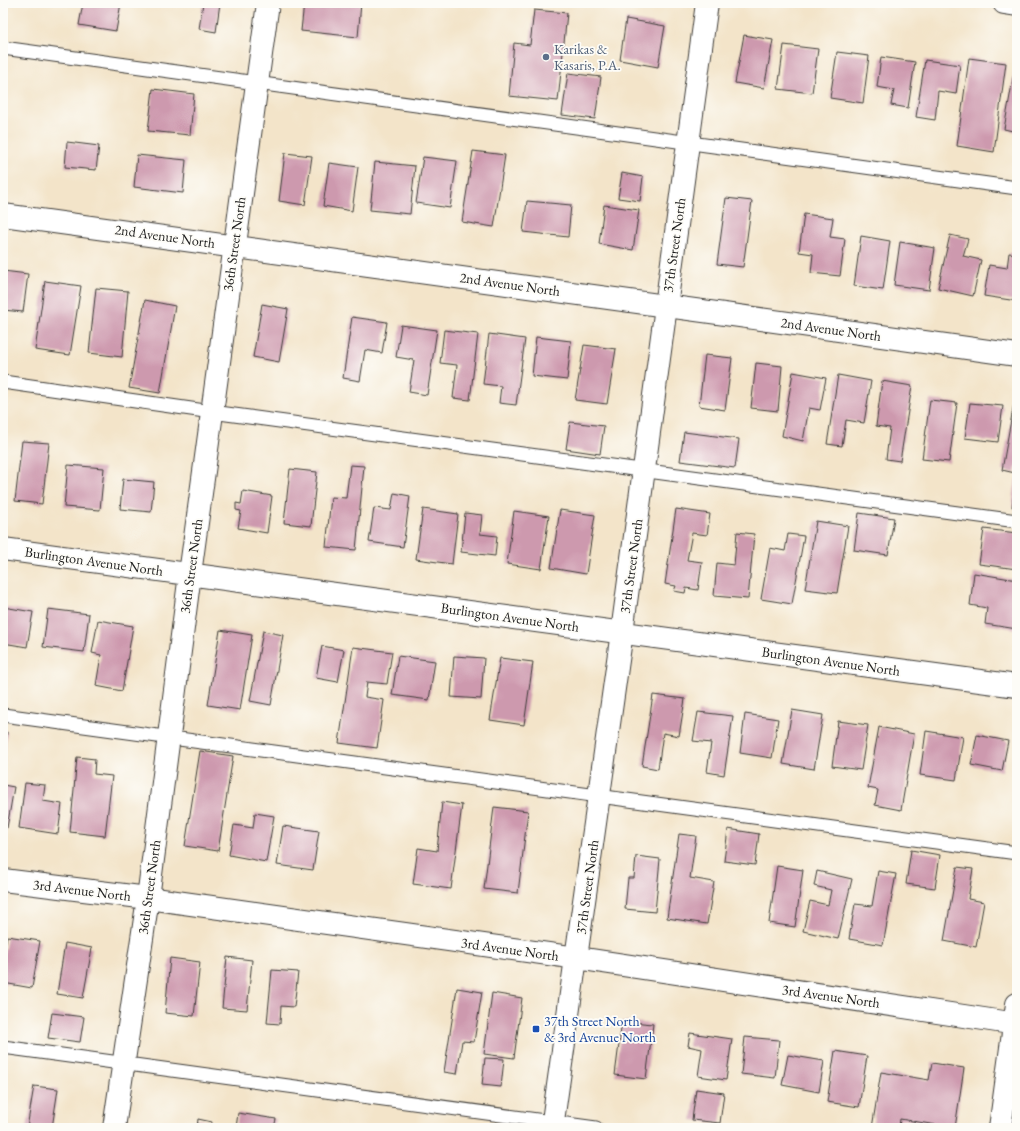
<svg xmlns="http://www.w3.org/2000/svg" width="1020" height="1131" viewBox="0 0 1020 1131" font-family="'EB Garamond',serif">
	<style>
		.building { fill: #cd99ae }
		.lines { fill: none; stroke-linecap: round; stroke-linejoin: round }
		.lane-casing { stroke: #3c3a36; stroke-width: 15 }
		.street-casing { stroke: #3c3a36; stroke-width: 24 }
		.secondary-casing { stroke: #3c3a36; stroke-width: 24 }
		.primary-casing { stroke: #3c3a36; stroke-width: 24 }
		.lane { stroke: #fff; stroke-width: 13 }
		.street { stroke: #fff; stroke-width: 22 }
		.secondary { stroke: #fff; stroke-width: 22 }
		.primary { stroke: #fff; stroke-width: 22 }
		.service-dot { fill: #5c6f8a; stroke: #fdfcf7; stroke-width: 1.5 }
		.transit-dot { fill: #1a4fb4; stroke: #fdfcf7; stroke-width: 1.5 }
		.labels { text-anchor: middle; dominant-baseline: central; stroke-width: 3.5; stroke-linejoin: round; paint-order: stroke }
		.service-label { font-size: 14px; fill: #4e5e75; stroke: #fdfcf7; text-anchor: start }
		.street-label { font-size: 14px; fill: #1c1c1c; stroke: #fdfcf7 }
		.transit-label { font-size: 14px; fill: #164399; stroke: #fdfcf7; text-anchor: start }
	</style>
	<rect width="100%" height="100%" fill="#fdfcf7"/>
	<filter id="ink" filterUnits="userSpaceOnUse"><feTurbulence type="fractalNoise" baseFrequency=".025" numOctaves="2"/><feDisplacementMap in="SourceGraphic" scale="8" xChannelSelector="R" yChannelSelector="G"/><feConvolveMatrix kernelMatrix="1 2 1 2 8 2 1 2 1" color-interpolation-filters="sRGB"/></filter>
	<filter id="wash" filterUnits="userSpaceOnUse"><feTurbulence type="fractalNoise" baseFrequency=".012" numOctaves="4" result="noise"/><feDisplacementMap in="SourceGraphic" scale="16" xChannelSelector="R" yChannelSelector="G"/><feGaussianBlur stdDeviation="0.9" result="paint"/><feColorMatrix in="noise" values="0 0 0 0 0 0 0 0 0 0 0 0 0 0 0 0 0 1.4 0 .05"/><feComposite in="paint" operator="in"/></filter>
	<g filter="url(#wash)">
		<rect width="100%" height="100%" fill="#f3e4c9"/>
		<g id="blocks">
			<!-- building -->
			<path class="building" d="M83,3h38l-5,28 -37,-6z
				M203,3h17l-4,29 -17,-3z
				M304,3h57l-3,34 -57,-6z
				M534,10l33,3 -9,88 -49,-5 5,-53 16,2z
				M626,19l39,7 -7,41 -38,-7z
				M744,35l29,5 -9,48 -29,-5z
				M784,45l34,4 -6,44 -34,-4z
				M837,52l32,4 -6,47 -33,-5z
				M881,57l34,5 -7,46 -17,-3 3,-15 -17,-3z
				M969,58l37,5 -12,89 -37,-6z
				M925,60l35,5 -4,29 -18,-3 -3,29 -19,-3z
				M568,73l33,4 -6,42 -33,-4z
				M1014,73h3v59l-13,-3z
				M153,89l41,5 -4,41 -42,-4z
				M67,142l32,4 -3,24 -31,-3z
				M473,151l32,4 -11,72 -32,-5z
				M285,153l27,3 -7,49 -26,-4z
				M137,155l49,5 -3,33 -49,-6z
				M423,157l34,4 -7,47 -34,-5z
				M375,162l40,4 -5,48 -40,-4z
				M329,163l29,4 -6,44 -29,-5z
				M622,173l21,4 -3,24 -22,-3z
				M726,198l26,3 -9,66 -26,-3z
				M527,201l44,4 -3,32 -45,-5z
				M604,205l35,5 -6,40 -34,-6z
				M804,214l29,4 -3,19 15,2 -5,37 -29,-3 2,-19 -14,-2z
				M950,235l18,4 -5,17 18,4 -8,36 -35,-8z
				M861,236l29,5 -7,49 -29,-4z
				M900,242l35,6 -6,42 -35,-5z
				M1009,253l8,1v47l-33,-5 5,-31 18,3z
				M3,271l25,3 -5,38 -20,-2z
				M45,281l36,5 -11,69 -35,-5z
				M96,288l32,3 -6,66 -33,-4z
				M145,300l30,6 -15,87 -31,-5z
				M262,304l26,5 -9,53 -26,-5z
				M352,317l35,5 -5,31 -17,-3 -5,31 -17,-3z
				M401,325l36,5 -10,65 -18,-3 5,-32 -18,-3z
				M444,330l34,4 -8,66 -17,-2 4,-33 -17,-2z
				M489,334l36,5 -9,66 -17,-2 2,-17 -18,-2z
				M536,337l35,4 -4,39 -35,-4z
				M584,345l32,4 -9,55 -32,-4z
				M705,355l27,3 -7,52 -26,-4z
				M756,363l26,3 -4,45 -27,-3z
				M793,372l33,6 -6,32 -11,-2 -6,33 -21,-5z
				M838,375l33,6 -7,42 -18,-3 -4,26 -15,-2z
				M882,381l30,5 -12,75 -14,-2 4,-31 -14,-2z
				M930,400l27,3 -8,59 -27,-3z
				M970,403l33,3 -5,36 -33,-4z
				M1014,403l3,1v59l-2,10 -13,-3z
				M570,422l34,4 -4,28 -34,-5z
				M684,432l55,7 -4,29 -55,-7z
				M22,441l27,2 -7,61 -27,-3z
				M68,465l36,3 -4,42 -36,-3z
				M350,465l14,1 -8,84 -30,-3 5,-50 15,1z
				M290,469l27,3 -6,54 -27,-3z
				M123,479l31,3 -3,30 -31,-3z
				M1016,479h1v28h-5z
				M243,491l29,5 -5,37 -29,-5 3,-17 -5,-1v-7l5,1z
				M394,493l16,3 -7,51 -34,-5 5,-34 17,2z
				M423,509l35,5 -6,50 -36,-5z
				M676,509l34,5 -3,21 -15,-2 -5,27 15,2 -4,28 -12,-2 -1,5 -11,-2 2,-5 -11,-2z
				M560,510l35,5 -9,59 -35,-6z
				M514,511l35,5 -8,53 -34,-5z
				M465,513l17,2 -2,19 17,2 -2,20 -34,-4z
				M859,513l35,5 -6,37 -34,-5z
				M816,521l32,5 -11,67 -32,-4z
				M984,529l33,4v36l-38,-5z
				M737,532l17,2 -6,65 -34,-3 3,-33 17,2z
				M788,534l16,2 -12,68 -31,-5 9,-51 15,3z
				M974,573l43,7v49l-32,-5 2,-16 -17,-3z
				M3,607l30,5 -6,35 -24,-4z
				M48,609l41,5 -5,38 -41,-5z
				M98,620l35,6 -11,65 -26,-5 5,-31 -9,-2z
				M220,630l32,5 -12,75 -32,-5z
				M263,631l20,4 -12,70 -21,-4z
				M322,646l22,4 -6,32 -22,-4z
				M353,647l39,5 -5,32 -20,-2 -2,15 19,3 -7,48 -38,-5z
				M398,656l37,5 -6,39 -37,-5z
				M454,656l30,2 -3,41 -30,-2z
				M500,658l33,4 -9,63 -34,-5z
				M653,695l32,4 -6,37 -16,-3 -5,36 -16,-3z
				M792,710l31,5 -9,54 -31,-5z
				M698,712l35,4 -9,59 -17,-3 4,-29 -18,-2z
				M745,714l33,5 -6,39 -32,-5z
				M838,721l30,4 -7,45 -29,-4z
				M879,727l35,7 -13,76 -26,-5 3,-15 -10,-2z
				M926,731l37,6 -7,43 -36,-5z
				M3,732h4l-3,31h-1z
				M977,735l31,6 -6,30 -31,-6z
				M200,751l33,5 -15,95 -33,-5z
				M77,757l18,2 -1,15 18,2 -7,60 -35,-4z
				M25,783l20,2 -2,16 19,3 -4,30 -39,-6z
				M3,785l11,2 -7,41 -4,-1z
				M442,802l20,3 -11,84 -38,-5 5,-36 19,3z
				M494,807l34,4 -10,82 -34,-4z
				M255,813l19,3 -8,46 -37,-7 5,-30 19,3z
				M283,826l36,5 -6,39 -36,-5z
				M728,829l31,5 -4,31 -31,-4z
				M679,834l17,2 -6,42 24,4 -7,42 -40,-6z
				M911,850l29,5 -5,33 -29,-4z
				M636,856l24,3 -5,53 -30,-3 3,-31h6z
				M777,866l26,4 -8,57 -26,-4z
				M957,867l16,2 -5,30 16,3 -8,45 -32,-6z
				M817,871l35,8 -14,60 -35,-8 7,-30 18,4 3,-15 -17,-4z
				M878,871l18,3 -13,71 -34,-6 6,-35 17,2z
				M7,936l33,5 -8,47 -29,-5v-25z
				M65,943l27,5 -9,50 -26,-4z
				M227,957l25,3 -5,50 -25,-2z
				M170,958l30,4 -6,54 -29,-3z
				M272,970l26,2 -4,35 -13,-1 -1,18 -13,-1z
				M457,988l25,4 -8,50 -12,-1 -5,33 -13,-2z
				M492,993l30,5 -8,60 -30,-4z
				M52,1013l32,4 -4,25 -32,-4z
				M622,1021l31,3 -7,55 -31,-4z
				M690,1033l42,6 -6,41 -28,-4 4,-27 -14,-3z
				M745,1037l34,3 -4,38 -34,-4z
				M835,1051l32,5 -8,51 -32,-5z
				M788,1055l36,6 -5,31 -37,-7z
				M485,1058l19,1 -3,28 -19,-2z
				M932,1063l32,5 -9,60 -55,-9 -1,9h-27l9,-56 48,8z
				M34,1086l24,3 -6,39h-25z
				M696,1089l28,4 -4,30 -28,-3z
				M238,1113l38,6 -2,9h-38z
				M198,1119l14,3 -1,6h-14z"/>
		</g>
	</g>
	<g filter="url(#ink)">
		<use href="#blocks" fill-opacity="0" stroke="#3c3a36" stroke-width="1"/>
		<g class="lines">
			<!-- lane casing -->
			<g class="lane-casing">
				<path id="lane" d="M3,48l1014,140
					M3,382l209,30 805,109
					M3,715l1014,138
					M3,1047l593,81"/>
			</g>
			<!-- street casing -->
			<g class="street-casing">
				<path id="street" d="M3,215c338,44 676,93 1014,140
					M3,549l1014,137
					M3,880l145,18 429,60 440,66
					M114,1128l34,-230 42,-324 78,-571
					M1000,1128l17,-124"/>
			</g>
			<!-- secondary casing -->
			<g class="secondary-casing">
				<path id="secondary" d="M552,1128l70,-496 85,-629"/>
			</g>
			<!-- primary casing -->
			<g class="primary-casing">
				<path id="primary" d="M1004,3l13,2"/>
			</g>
			<!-- lane -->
			<use href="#lane" class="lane"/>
			<!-- street -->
			<use href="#street" class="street"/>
			<!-- secondary -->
			<use href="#secondary" class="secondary"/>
			<!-- primary -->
			<use href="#primary" class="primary"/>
		</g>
	</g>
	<!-- markers -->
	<circle class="service-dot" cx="546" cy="57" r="4"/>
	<rect class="transit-dot" x="532" y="1025" width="8" height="8" rx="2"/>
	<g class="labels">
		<!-- service labels -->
		<g class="service-label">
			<text x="554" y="49">Karikas &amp;<tspan x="554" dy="16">Kasaris, P.A.</tspan></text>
		</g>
		<!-- street labels -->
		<g class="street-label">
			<text transform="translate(165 236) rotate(8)">2nd Avenue North</text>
			<text transform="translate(234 244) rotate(-82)">36th Street North</text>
			<text transform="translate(674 245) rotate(-82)">37th Street North</text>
			<text transform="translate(510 284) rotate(8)">2nd Avenue North</text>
			<text transform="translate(831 329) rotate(8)">2nd Avenue North</text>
			<text transform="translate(94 561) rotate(8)">Burlington Avenue North</text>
			<text transform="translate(191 566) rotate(-82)">36th Street North</text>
			<text transform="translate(631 566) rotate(-82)">37th Street North</text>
			<text transform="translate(510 617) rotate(8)">Burlington Avenue North</text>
			<text transform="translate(831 661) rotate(8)">Burlington Avenue North</text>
			<text transform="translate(149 887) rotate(-82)">36th Street North</text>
			<text transform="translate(587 887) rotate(-82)">37th Street North</text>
			<text transform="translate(82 890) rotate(7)">3rd Avenue North</text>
			<text transform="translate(510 949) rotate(8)">3rd Avenue North</text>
			<text transform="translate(831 996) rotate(8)">3rd Avenue North</text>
		</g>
		<!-- transit labels -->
		<g class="transit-label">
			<text x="544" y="1021">37th Street North<tspan x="544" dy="16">&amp; 3rd Avenue North</tspan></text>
		</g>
	</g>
	<!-- margin -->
	<rect width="1020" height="1131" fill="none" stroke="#fdfcf7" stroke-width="16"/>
</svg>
